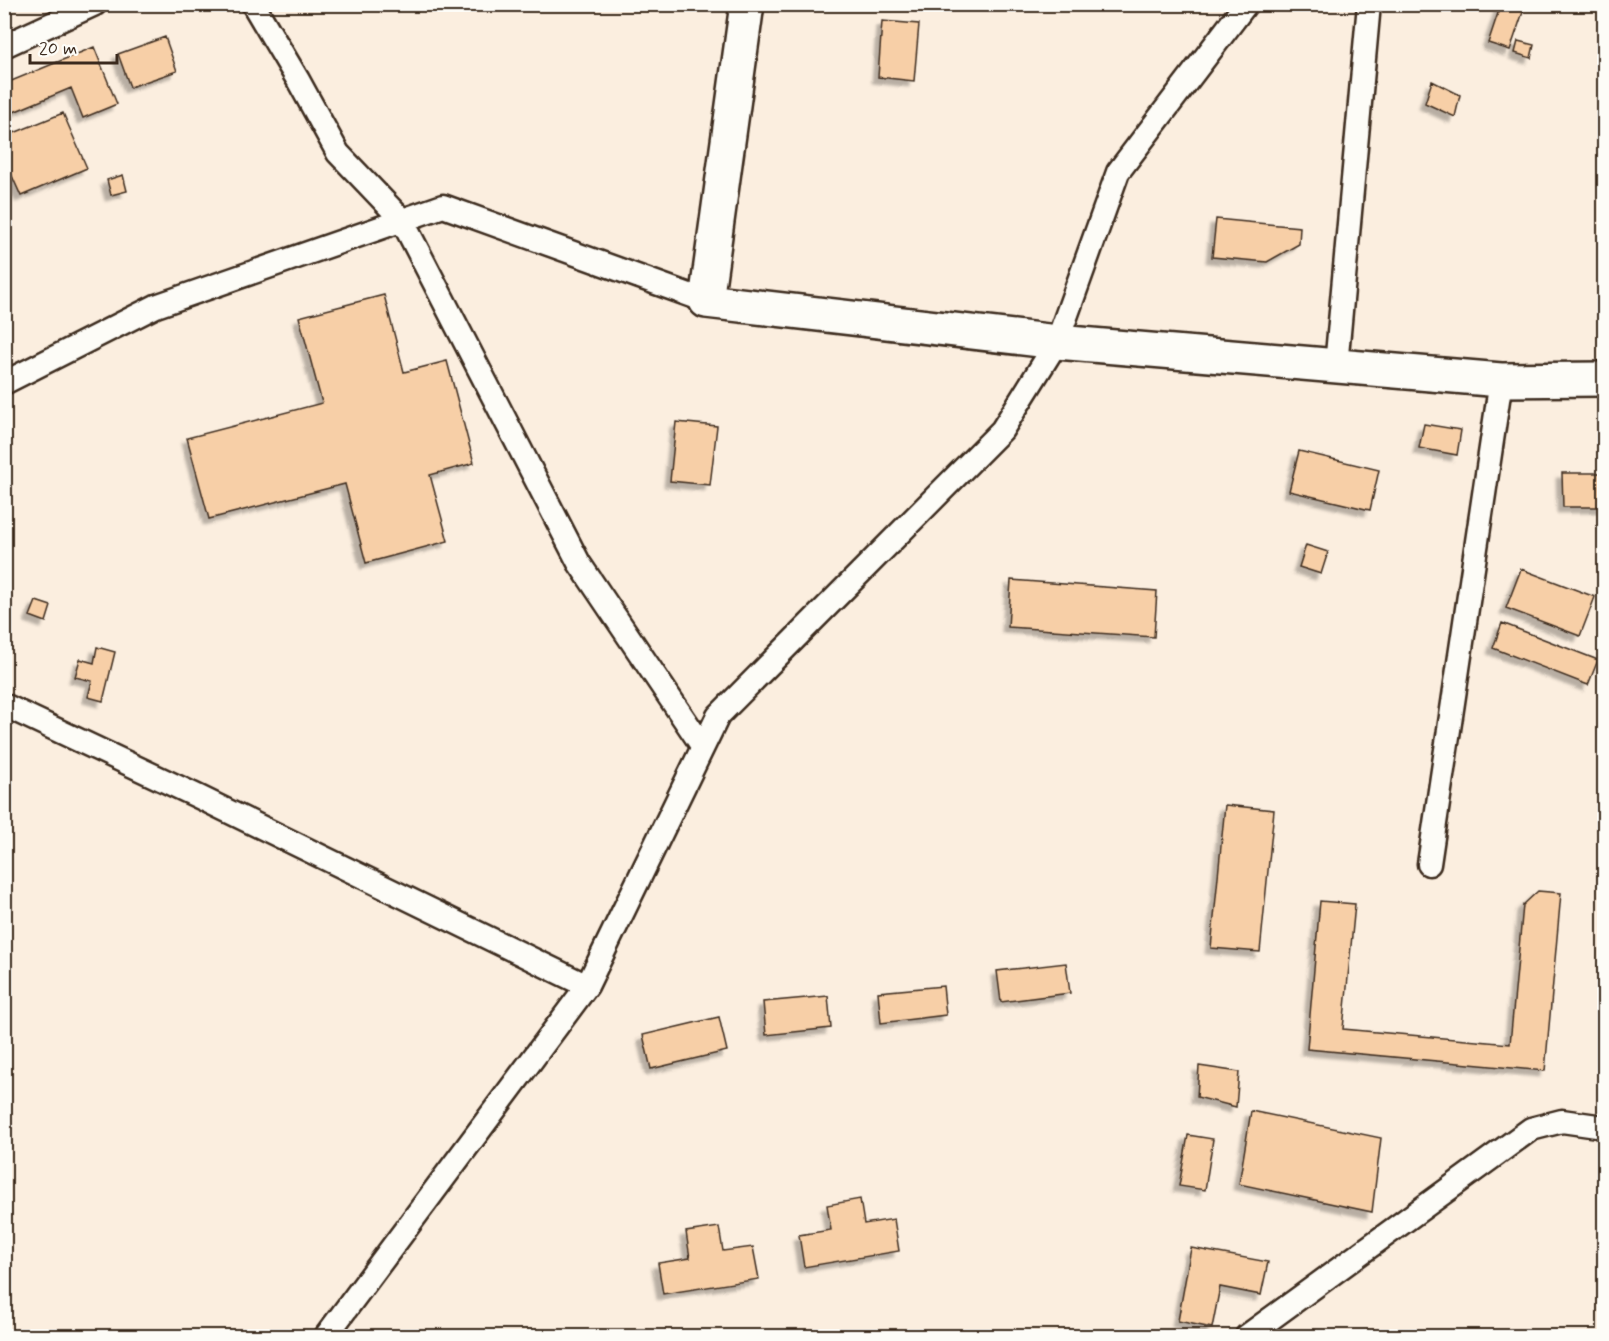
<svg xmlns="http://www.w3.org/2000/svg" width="1609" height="1341" viewBox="0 0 1609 1341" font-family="Mynerve,sans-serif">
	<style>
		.building { fill: #f7cfa7; stroke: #3b2a1e; stroke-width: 1.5; filter: url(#shadow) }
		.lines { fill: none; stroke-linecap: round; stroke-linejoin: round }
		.minor-casing { stroke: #3b2a1e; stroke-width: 27 }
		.secondary-casing { stroke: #3b2a1e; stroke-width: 38 }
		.minor { stroke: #fdfcf7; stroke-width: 22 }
		.secondary { stroke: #fdfcf7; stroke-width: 33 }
	</style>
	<defs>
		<filter id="shadow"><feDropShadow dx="-5.5" dy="5.5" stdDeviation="1.5" flood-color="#0004"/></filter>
	</defs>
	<rect width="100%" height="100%" fill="#fbeedf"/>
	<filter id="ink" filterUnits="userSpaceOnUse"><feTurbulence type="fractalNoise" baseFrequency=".0167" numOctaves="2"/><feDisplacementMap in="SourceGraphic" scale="12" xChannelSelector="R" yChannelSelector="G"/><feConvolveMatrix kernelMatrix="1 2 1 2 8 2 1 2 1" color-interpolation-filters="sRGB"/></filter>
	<g filter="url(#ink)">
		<!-- building -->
		<path class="building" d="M1501,4l24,2 -15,44 -22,-7z
			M882,21l37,3 -5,57 -36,-4z
			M165,37l12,34 -47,16 -12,-33z
			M1518,41l16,4 -3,13 -16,-5z
			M94,47l23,57 -34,14 -12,-30 -67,28v-32z
			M1432,81l28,14 -5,22 -30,-14z
			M63,113l24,55 -66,28 -17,-38v-21z
			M123,175l4,16 -16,4 -4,-15z
			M1216,219l84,8 -1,17 -32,18 -55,-5z
			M384,295l20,77 43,-11 27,102 -44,12 18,66 -82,22 -21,-79 -136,35 -22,-81 135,-35 -23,-86z
			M676,422l41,4 -7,59 -40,-4z
			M1424,424l37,6 -4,25 -38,-7z
			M1299,451l80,19 -9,40 -81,-19z
			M1562,473h42v34h-41z
			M1306,545l22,7 -7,22 -22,-7z
			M1521,569l74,28 -15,39 -74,-28z
			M1011,580l146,11 -3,46 -146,-10z
			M36,601l15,5 -5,16 -16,-6z
			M1502,623l96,37 -10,25 -95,-37z
			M97,647l18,5 -12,49 -15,-4 4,-16 -17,-4 5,-18 14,4z
			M1225,805l49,5 -14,142 -49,-4z
			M1538,891l23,2 -16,178 -238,-22 13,-148 35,3 -12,125 167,15 13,-139z
			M1066,963l4,30 -69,9 -4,-31z
			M943,986l3,29 -65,8 -3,-31z
			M828,996l3,32 -65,7 -3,-33z
			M719,1017l8,34 -76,18 -8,-34z
			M1199,1066l40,6 -3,35 -39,-10z
			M1251,1111l130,27 -9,74 -133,-28z
			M1188,1135l25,4 -8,51 -26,-4z
			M860,1199l4,25 30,-5 5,32 -95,16 -5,-32 32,-5 -4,-25z
			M719,1227l4,24 30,-4 6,32 -96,15 -5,-31 32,-5 -4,-26z
			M1191,1248l77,14 -7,33 -41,-8 -8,41 -34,-7z"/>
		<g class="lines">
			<!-- minor casing -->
			<g class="minor-casing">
				<path id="minor" d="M253,4l45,76 40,73 64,67 177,343 124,184
					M4,46l91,-42
					M1336,366l33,-362
					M4,383l152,-77 287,-100 263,95
					M4,705l193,91 390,190
					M1429,864l72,-484
					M326,1336l261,-350 131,-270 284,-286 55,-88 61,-170 128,-168
					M1247,1336l284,-207 31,-8 42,6"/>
			</g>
			<!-- secondary casing -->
			<g class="secondary-casing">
				<path id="secondary" d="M747,4l-41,297 351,41 444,38 103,-1"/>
			</g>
			<!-- minor -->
			<use href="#minor" class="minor"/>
			<!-- secondary -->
			<use href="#secondary" class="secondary"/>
		</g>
	</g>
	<!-- margin -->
	<rect width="1609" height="1341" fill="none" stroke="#fdfcf7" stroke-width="24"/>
	<rect x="12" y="12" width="1585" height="1317" fill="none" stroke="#3b2a1e" stroke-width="2" filter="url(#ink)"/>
	<!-- scale -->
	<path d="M30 54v9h87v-9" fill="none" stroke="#3b2a1e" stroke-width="3"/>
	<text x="39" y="54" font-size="18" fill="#3b2a1e" stroke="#fdfcf7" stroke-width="4.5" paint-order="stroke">20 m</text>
</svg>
